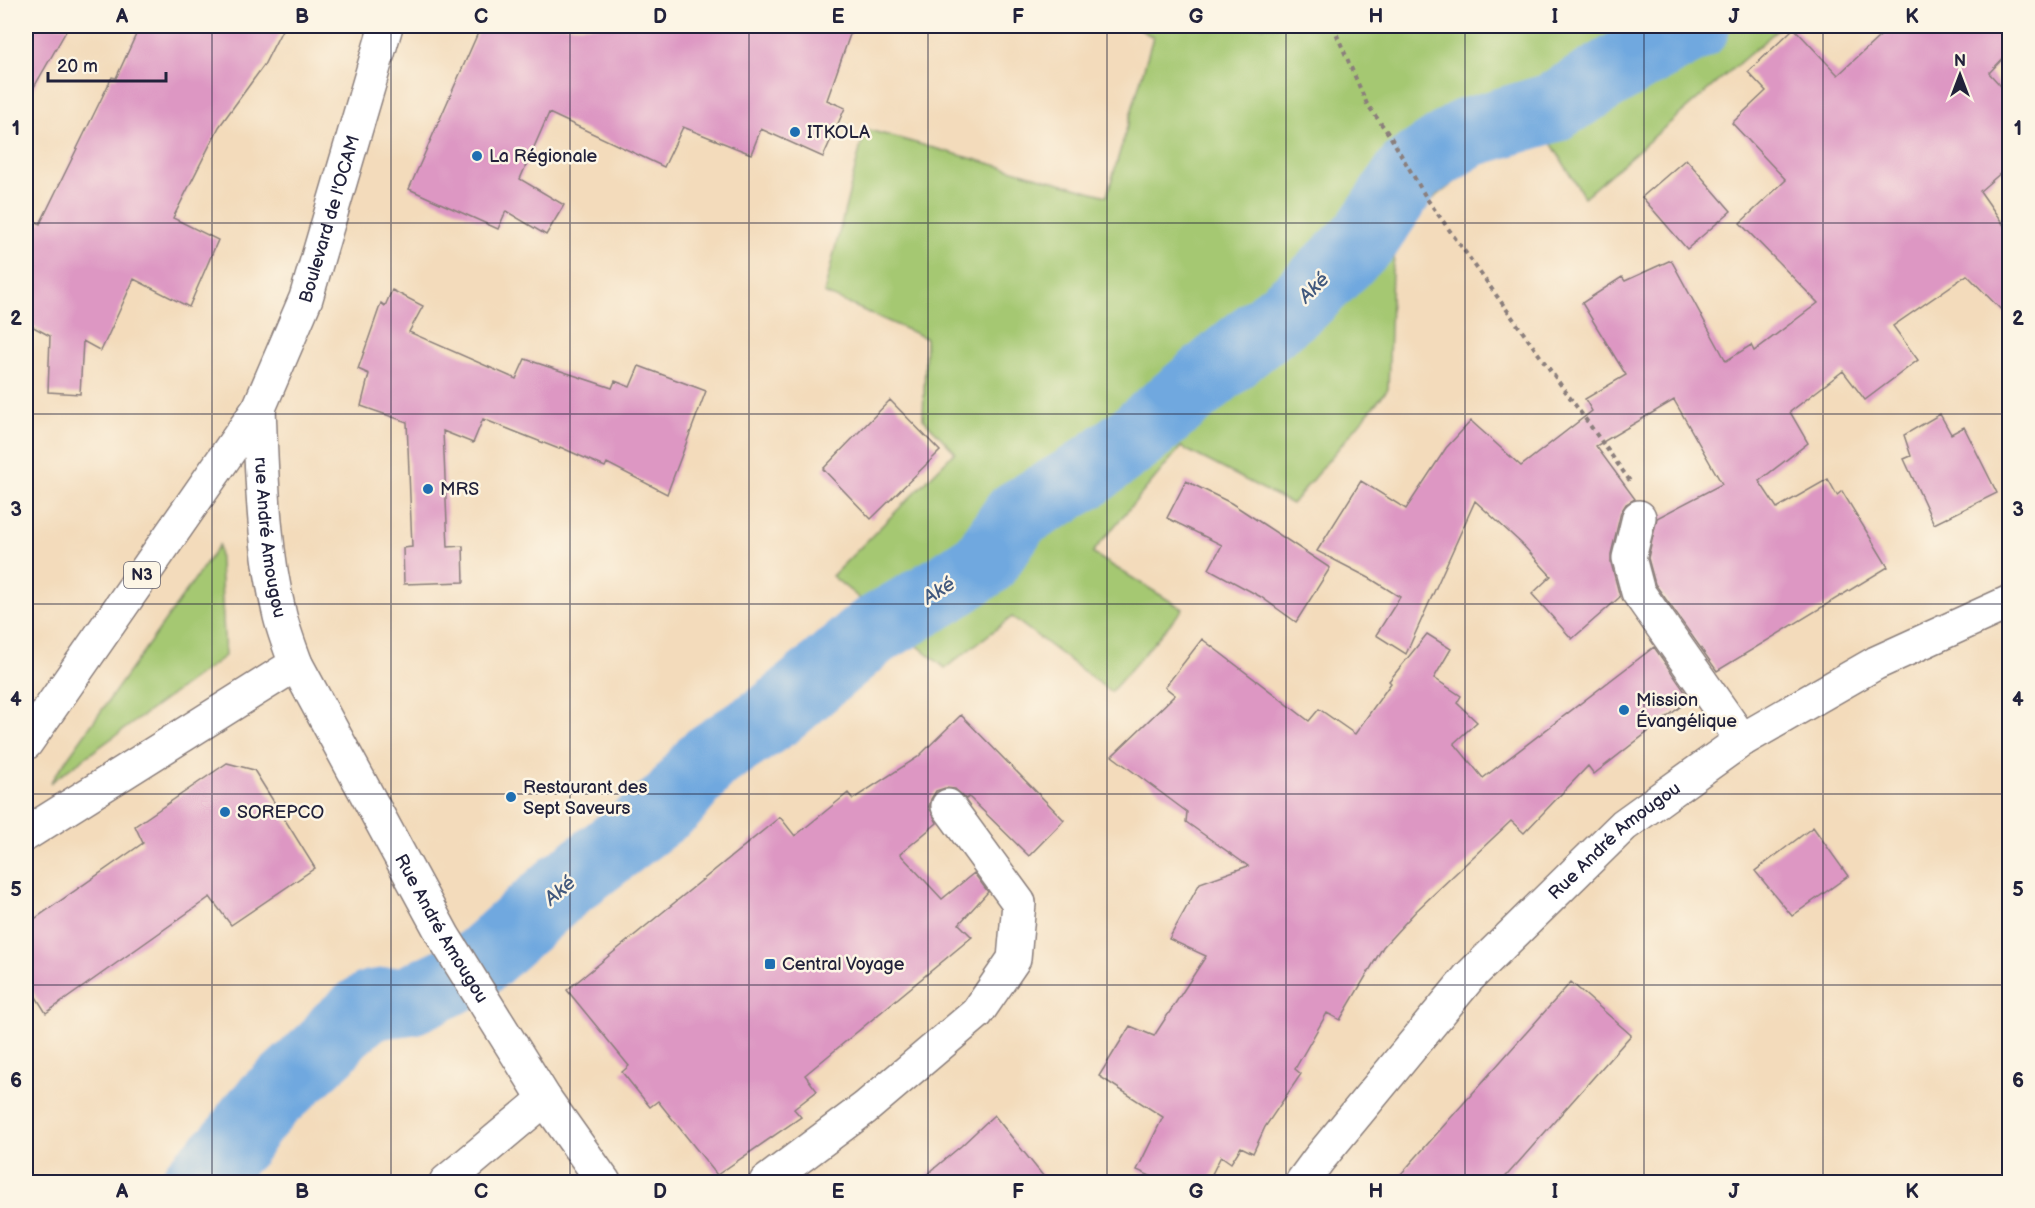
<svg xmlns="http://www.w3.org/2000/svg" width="2035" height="1208" viewBox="0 0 2035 1208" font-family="'Balsamiq Sans',sans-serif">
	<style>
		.green { fill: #a5c872; stroke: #647556; stroke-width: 1.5 }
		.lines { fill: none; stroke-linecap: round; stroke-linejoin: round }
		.river { stroke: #70a8df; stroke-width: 70 }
		.building { fill: #dd97c3 }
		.minor-casing { stroke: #8a7e7b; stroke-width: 36 }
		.major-casing { stroke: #8a7e7b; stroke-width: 36 }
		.highway-casing { stroke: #8a7e7b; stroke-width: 36 }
		.path { stroke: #8a7e7b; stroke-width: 4; stroke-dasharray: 4.5 4.5; stroke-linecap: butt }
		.minor { stroke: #fff; stroke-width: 33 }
		.major { stroke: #fff; stroke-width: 33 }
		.highway { stroke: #fff; stroke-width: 33 }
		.grid { fill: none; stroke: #22223b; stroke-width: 1.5; stroke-opacity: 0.55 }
		.poi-dot { fill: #1f6fb2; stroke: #fcf5e5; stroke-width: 2 }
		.labels { text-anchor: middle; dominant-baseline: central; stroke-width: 5; stroke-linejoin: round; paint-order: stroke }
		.shield { fill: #fcf5e5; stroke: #63616e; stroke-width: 1.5 }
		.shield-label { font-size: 16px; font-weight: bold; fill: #22223b }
		.poi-label { font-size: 18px; fill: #22223b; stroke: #fcf5e5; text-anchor: start }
		.street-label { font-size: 18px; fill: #22223b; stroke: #fcf5e5 }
		.water-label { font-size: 20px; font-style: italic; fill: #41587d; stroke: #fcf5e5 }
		.neatline { fill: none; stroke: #22223b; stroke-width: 2 }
		.grid-label { font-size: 20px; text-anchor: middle; font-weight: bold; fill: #22223b }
	</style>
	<rect width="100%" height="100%" fill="#fcf5e5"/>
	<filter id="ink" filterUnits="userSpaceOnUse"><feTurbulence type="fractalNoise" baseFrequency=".0167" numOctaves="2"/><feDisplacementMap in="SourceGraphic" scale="12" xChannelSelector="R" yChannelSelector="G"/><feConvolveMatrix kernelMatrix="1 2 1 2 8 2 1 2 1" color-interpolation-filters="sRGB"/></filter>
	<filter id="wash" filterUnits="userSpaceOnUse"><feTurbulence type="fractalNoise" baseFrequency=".008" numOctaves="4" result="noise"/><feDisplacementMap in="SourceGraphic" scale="24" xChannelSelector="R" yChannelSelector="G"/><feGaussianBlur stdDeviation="1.35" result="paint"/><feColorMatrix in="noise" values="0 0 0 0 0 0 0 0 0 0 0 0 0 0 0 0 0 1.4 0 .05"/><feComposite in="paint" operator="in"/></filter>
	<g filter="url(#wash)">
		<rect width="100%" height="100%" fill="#f3dbbb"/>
		<!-- green -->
		<path class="green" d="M1134,26h648l-198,171 -40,-66 -56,26 -88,67 -8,47 -4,118 -96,115 -111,-57 -89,106 91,56 -72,83 -99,-75 -67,51 -113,-92 123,-124 -32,-33 3,-81 -102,-45 41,-164 242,67 46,-159z
			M219,545l6,111 -175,127z"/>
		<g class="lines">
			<!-- river -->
			<path class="river" d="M196,1182l41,-41 13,-20 20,-22 57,-52 12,-16 23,-20 10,-6 38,-5 57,-27 99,-89 106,-81 36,-44 69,-46 95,-81 73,-43 39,-26 33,-48 67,-39 53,-40 101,-85 65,-52 63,-62 44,-66 57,-38 85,-25 84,-50 59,-32"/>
		</g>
		<g id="blocks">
			<!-- building -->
			<path class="building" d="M26,26h43l-43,75z
				M140,26h144l-20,39 -45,62 -46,91 45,22 -29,67 -55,-28 -33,72 -18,-10 -3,53 -32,-2 2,-56 -24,-13v-108l14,9 72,-147 4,1z
				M481,26h372l-26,74 18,8 -22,49 -62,-28 -10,25 -68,-27 -19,40 -115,-54 -29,66 44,26 -18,30 -40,-24 -8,18 -89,-40z
				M1891,26h119v25l-21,22 21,23v69l-30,26 30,43v85l-43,-44 -74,51 25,34 -53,40 -22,-29 -53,41 18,31 -49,38 18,27 51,-29 9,16 5,-4 46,76 -171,104 -62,-87 -7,-26 9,-40 65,-34 -48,-84 -78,46 39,53 -9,5 -5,8 -10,42v9l9,34 -48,42 -40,-45 19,-18 -30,-33 -46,-42 -69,153 -30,-19 24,-38 -29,-18 -54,-28 44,-70 45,28 40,-61 25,-27 50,45 71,-55 -7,-12 41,-24 -44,-72 40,-26 3,4 46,-21 55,101 25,-16 3,6 64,-48 -78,-80 46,-43 -54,-57 34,-32 -18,-19 46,-44 44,47z
				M1686,159l45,52 -44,38 -45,-52z
				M392,290l31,16 -14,26 107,47 9,-20 87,29 3,-7 15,6 9,-21 67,25 -39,103 -60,-31 -2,4 -45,-20 -1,2 -76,-30 -10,24 -30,-12 5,116 15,-1 1,36 -60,2 -1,-36 9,-1 -5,-125 -46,-16 8,-32 -11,-5 23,-66 4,3z
				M890,400l50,51 -69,68 -48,-50z
				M1940,414l11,20 13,-7 33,66 -63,31 -30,-65 7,-3 -7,-21z
				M1186,481l45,22 99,65 -34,54 -35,-25 -52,-28 13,-24 -55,-27z
				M1427,634l24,15 -17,29 27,18 -4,7 20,19 -23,21 29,35 171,-131 36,52 -96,75 -6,-8 -64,67 -13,-12 -95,90 -33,36 -43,73 -13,-7 -32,56 6,5 -36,53 -12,26 -12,-6 -10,16 -10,-7 -13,26h-45l-26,-12 26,-53 -64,-41 31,-50 24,10 52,-80 -37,-17 31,-56 48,-17 -62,-44 1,-10 -75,-56 63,-61 -10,-8 37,-48 107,82 10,-12 36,25 36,-51 -2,-2z
				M961,715l103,105 -35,36 -60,-59 -3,2 -11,-10 -10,-1 -9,3 -5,8 -2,8 8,16 -37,31 42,45 32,-26 14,19 -29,32 13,13 -167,138 12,16 -23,18 7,8 -84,58 -59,-74 -8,6 -28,-35 7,-6 -62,-76 213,-173 15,19 53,-43 5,6 65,-42z
				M227,763l27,7 61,98 -84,57 -21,-28 -164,116 -20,-32v-56l117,-82 -8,-17z
				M1813,827l35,49 -56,40 -37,-45z
				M1571,982l60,53 -130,147h-107z
				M994,1115l54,67h-130l43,-36z"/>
		</g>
	</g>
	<g filter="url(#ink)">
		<use href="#blocks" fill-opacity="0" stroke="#8a7e7b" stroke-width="1.5"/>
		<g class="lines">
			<!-- minor casing -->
			<g class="minor-casing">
				<path id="minor" d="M1639,517l-10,41 9,34 104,148
					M446,1182l99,-83
					M766,1182l99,-74 112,-95 37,-54 5,-56 -71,-97"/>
			</g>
			<!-- major casing -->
			<g class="major-casing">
				<g id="major">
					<path id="s1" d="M259,408c3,69 4,139 21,208 4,16 10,32 16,48l148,273 101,162 59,83"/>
					<path id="s2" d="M1302,1182l17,-23 150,-182 155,-152 118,-85 134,-77 134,-61"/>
				</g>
			</g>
			<!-- highway casing -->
			<g class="highway-casing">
				<g id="highway">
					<path id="s3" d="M26,743l233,-335 47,-110 80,-272"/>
					<path d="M26,834l270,-170"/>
				</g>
			</g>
			<!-- path -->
			<path class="path" d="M1333,26l34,78 23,32 37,63 203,282"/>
			<!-- minor -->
			<use href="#minor" class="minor"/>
			<!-- major -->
			<use href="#major" class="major"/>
			<!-- highway -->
			<use href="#highway" class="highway"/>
		</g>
	</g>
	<!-- grid -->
	<path class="grid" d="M212,26v1156M391,26v1156M570,26v1156M749,26v1156M928,26v1156M1107,26v1156M1286,26v1156M1465,26v1156M1644,26v1156M1823,26v1156M26,223h1984M26,414h1984M26,604h1984M26,794h1984M26,985h1984"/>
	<!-- markers -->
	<g class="poi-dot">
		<circle cx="795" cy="132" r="6"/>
		<circle cx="477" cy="156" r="6"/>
		<circle cx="428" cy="489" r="6"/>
		<circle cx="1624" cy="710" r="6"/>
		<circle cx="511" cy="797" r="6"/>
		<circle cx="225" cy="812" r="6"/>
		<rect x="764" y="958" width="12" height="12" rx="3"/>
	</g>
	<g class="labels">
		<!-- shield labels -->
		<rect class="shield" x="124" y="562" width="36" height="26" rx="4.5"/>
		<g class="shield-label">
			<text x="142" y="575">N3</text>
		</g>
		<!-- poi labels -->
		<g class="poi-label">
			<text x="807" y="132">ITKOLA</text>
			<text x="489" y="156">La Régionale</text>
			<text x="440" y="489">MRS</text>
			<text x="1636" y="700">Mission<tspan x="1636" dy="21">Évangélique</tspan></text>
			<text x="523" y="787">Restaurant des<tspan x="523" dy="21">Sept Saveurs</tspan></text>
			<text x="237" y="812">SOREPCO</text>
			<text x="782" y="964">Central Voyage</text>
		</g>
		<!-- street labels -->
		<g class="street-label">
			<text stroke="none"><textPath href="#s3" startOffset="610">Boulevard de l'OCAM</textPath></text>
			<text stroke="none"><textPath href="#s1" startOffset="130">rue André Amougou</textPath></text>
			<text stroke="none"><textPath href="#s2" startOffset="464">Rue André Amougou</textPath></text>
			<text stroke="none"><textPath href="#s1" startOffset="562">Rue André Amougou</textPath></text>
		</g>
		<!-- water labels -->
		<g class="water-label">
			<text transform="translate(1314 288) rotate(-44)">Aké</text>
			<text transform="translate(939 591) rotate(-32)">Aké</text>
			<text transform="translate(560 891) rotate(-40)">Aké</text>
		</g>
	</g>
	<!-- margin -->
	<rect width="2035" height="1208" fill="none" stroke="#fcf5e5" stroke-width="66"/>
	<!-- north arrow -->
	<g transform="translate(1960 75)" stroke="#fcf5e5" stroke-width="4.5" paint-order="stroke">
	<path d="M0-4.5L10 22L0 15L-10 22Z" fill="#22223b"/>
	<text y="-9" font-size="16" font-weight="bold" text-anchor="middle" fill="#22223b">N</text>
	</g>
	<!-- scale -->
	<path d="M48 72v9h118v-9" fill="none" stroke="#22223b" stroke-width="3"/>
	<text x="57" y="72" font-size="18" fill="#22223b" stroke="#fcf5e5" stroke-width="4.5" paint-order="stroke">20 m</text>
	<rect x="33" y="33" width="1969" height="1142" class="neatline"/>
	<g class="grid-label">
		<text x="122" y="23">A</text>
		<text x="302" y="23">B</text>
		<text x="481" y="23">C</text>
		<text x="660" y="23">D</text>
		<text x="838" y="23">E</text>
		<text x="1018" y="23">F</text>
		<text x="1196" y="23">G</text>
		<text x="1376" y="23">H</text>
		<text x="1555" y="23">I</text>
		<text x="1734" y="23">J</text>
		<text x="1912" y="23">K</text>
		<text x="16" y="135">1</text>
		<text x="2018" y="135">1</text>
		<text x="16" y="325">2</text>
		<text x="2018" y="325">2</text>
		<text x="16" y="516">3</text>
		<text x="2018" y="516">3</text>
		<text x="16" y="706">4</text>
		<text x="2018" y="706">4</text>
		<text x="16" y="896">5</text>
		<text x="2018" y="896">5</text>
		<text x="16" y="1087">6</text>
		<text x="2018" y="1087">6</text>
		<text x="122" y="1198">A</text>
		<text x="302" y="1198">B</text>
		<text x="481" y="1198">C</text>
		<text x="660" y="1198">D</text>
		<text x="838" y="1198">E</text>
		<text x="1018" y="1198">F</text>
		<text x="1196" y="1198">G</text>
		<text x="1376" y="1198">H</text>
		<text x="1555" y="1198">I</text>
		<text x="1734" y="1198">J</text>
		<text x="1912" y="1198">K</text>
	</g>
</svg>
